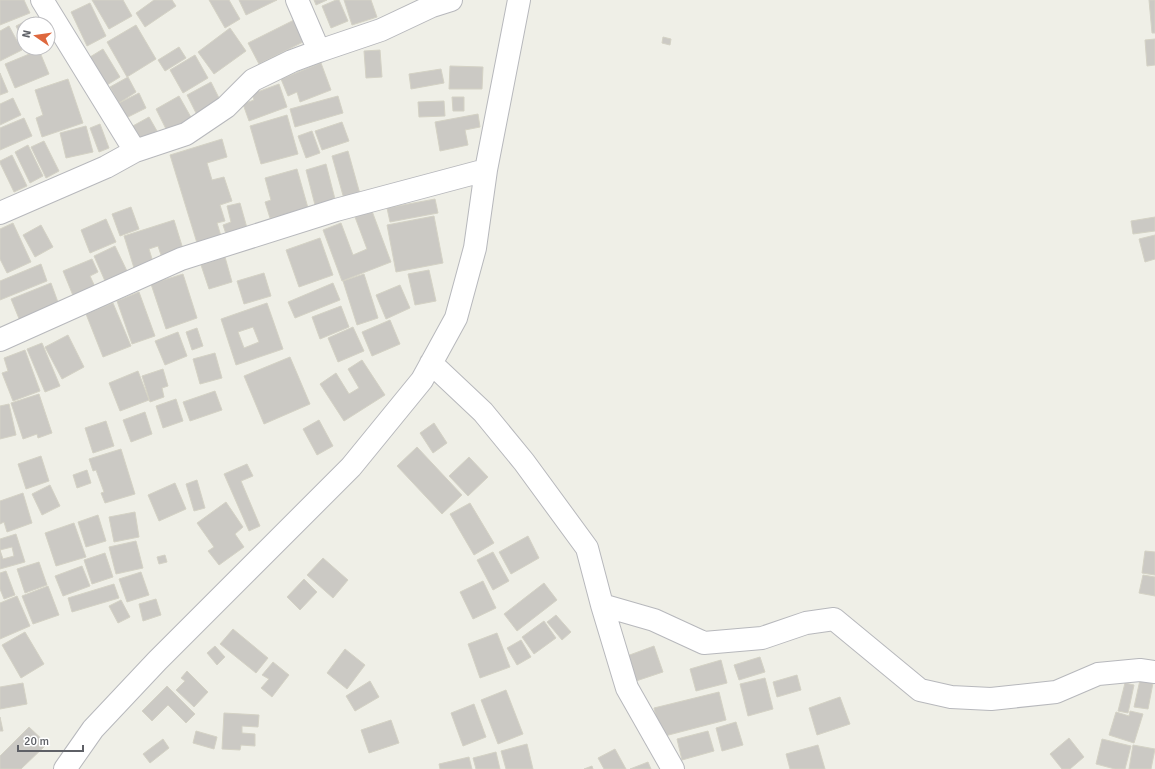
<svg xmlns="http://www.w3.org/2000/svg" width="1155" height="769" viewBox="0 0 1155 769" font-family="Signika,sans-serif">
	<style>
		.building { fill: #cbc9c4; stroke: #d4d2c5; fill-rule: evenodd }
		.lines { fill: none; stroke-linecap: round; stroke-linejoin: round }
		.minor-casing { stroke: #b7b8bc; stroke-width: 24 }
		.minor { stroke: #fff; stroke-width: 22 }
	</style>
	<rect width="100%" height="100%" fill="#efefe7"/>
	<!-- building -->
	<path class="building" d="M0,0h24l6,13 -30,12z
		M92,0h31l9,16 -23,13z
		M154,0h18l4,6 -31,21 -9,-14z
		M209,0h20l11,19 -15,9z
		M239,0h38l-31,15z
		M314,0h13l-11,5z
		M336,0h3l9,21 -17,7 -9,-22z
		M344,0h27l6,17 -25,8z
		M1149,0h6v33h-3z
		M90,3l16,33 -19,10 -16,-34z
		M34,17l4,7h-14v19l-8,-17z
		M296,19l11,21 -48,24 -11,-21z
		M136,25l20,34 -29,18 -20,-35z
		M9,26l13,24 -22,11v-30z
		M230,28l16,23 -32,23 -16,-22z
		M663,37l8,2 -1,6 -8,-2z
		M1155,39v26l-8,1 -2,-26z
		M179,47l7,11 -21,13 -7,-11z
		M103,49l17,28 -13,8 -17,-28z
		M39,50l10,24 -34,14 -10,-24z
		M380,50l2,27 -16,1 -2,-27z
		M195,55l13,23 -25,15 -13,-23z
		M321,63l10,27 -31,12 -3,-10 -9,4 -7,-17z
		M450,66l33,1 -1,22h-33z
		M441,69l3,14 -33,6 -2,-15z
		M0,73l8,19 -8,3z
		M128,77l8,15 -17,11 -9,-16z
		M68,79l15,44 -41,14 -6,-19 7,-3 -8,-25z
		M211,82l11,22 -24,13 -11,-22z
		M279,84l8,23 -38,14 -6,-17 11,-4 -2,-6z
		M139,93l7,15 -20,10 -7,-15z
		M179,96l13,23 -24,14 -12,-24z
		M338,96l5,17 -48,14 -5,-18z
		M452,97h12v14h-11z
		M13,98l8,17 -21,10v-21z
		M444,101l1,15 -26,1 -1,-15z
		M478,114l2,13 -15,3 3,15 -28,6 -5,-29z
		M287,115l11,39 -37,10 -11,-38z
		M149,117l8,14 -19,10 -7,-14z
		M24,118l8,18 -32,14v-22z
		M342,122l7,19 -27,9 -7,-19z
		M100,124l9,24 -10,4 -9,-24z
		M86,126l7,26 -27,6 -6,-25z
		M312,131l8,22 -14,5 -8,-22z
		M222,139l5,18 -20,6 5,17 12,-3 8,24 -12,4 5,16 -8,2 4,13 -24,7 -27,-88z
		M44,141l15,30 -13,7 -15,-31z
		M28,145l15,31 -13,7 -15,-31z
		M348,151l12,43 -16,5 -12,-43z
		M12,155l15,31 -13,6 -14,-29v-2z
		M326,164l10,39 -20,6 -10,-39z
		M297,169l11,39 -38,10 -5,-16 6,-2 -6,-22z
		M435,199l3,14 -48,9 -3,-14z
		M240,203l7,25 -21,6 -3,-9 8,-3 -4,-16z
		M131,207l8,22 -19,7 -8,-22z
		M372,211l19,51 -49,19 -19,-51 18,-7 12,32 14,-6 -12,-32z
		M434,216l9,47 -47,9 -9,-47z
		M1155,217v14l-22,3 -2,-13z
		M106,219l10,23 -26,11 -9,-23z
		M174,220l9,29 -22,6 -3,-9 -9,3 4,13 -19,6 -10,-32z
		M13,223l18,39 -24,11 -7,-14v-30z
		M41,225l12,22 -18,10 -12,-22z
		M1155,235v24l-10,3 -6,-23z
		M320,238l13,37 -34,12 -13,-37z
		M115,246l12,25 -22,10 -11,-25z
		M225,257l7,25 -23,7 -8,-24z
		M92,259l6,13 -8,4 6,13 -22,9 -11,-27z
		M41,264l6,17 -47,19v-19z
		M429,270l7,31 -21,4 -7,-31z
		M264,273l7,23 -27,8 -7,-23z
		M183,274l14,44 -31,11 -15,-45z
		M364,274l14,44 -21,7 -14,-44z
		M51,283l8,22 -39,16 -9,-22z
		M333,283l7,17 -45,18 -7,-16z
		M400,285l10,23 -24,11 -10,-24z
		M139,292l16,44 -23,8 -15,-43z
		M113,303l18,43 -28,11 -17,-43z
		M267,303l16,46 -47,16 -15,-46zM253,327l6,15 -15,6 -6,-16z
		M341,306l8,21 -29,12 -8,-22z
		M390,320l10,24 -28,12 -10,-24z
		M353,327l11,24 -26,11 -10,-24z
		M197,328l6,18 -11,4 -6,-18z
		M178,332l9,24 -22,9 -10,-24z
		M68,335l16,32 -22,12 -17,-32z
		M42,343l18,43 -15,6 -18,-43z
		M25,350l15,41 -27,10 -11,-28 6,-2 -4,-13z
		M215,353l7,25 -22,6 -7,-25z
		M290,357l20,47 -46,20 -20,-48z
		M362,360l23,35 -41,26 -24,-37 16,-11 13,21 10,-6 -11,-19z
		M163,369l5,17 -6,2 2,9 -14,5 -8,-26z
		M138,371l11,29 -29,11 -11,-28z
		M215,391l7,19 -32,11 -7,-19z
		M39,394l13,39 -14,5 -1,-4 -14,5 -12,-36z
		M176,399l7,22 -20,7 -7,-22z
		M9,404l7,31 -16,4v-33z
		M145,412l7,22 -21,8 -8,-22z
		M319,420l14,26 -16,9 -14,-26z
		M106,421l8,25 -21,7 -8,-25z
		M434,423l13,20 -14,10 -13,-20z
		M417,447l45,48 -20,19 -45,-48z
		M121,449l14,45 -30,9 -4,-10 3,-1 -8,-22 -3,1 -4,-12z
		M41,456l8,25 -23,8 -8,-25z
		M469,457l19,20 -20,19 -19,-20z
		M247,464l6,12 -12,5 19,45 -11,5 -25,-57z
		M87,470l4,13 -14,5 -4,-13z
		M197,480l8,28 -11,3 -8,-27z
		M175,483l11,26 -27,12 -11,-26z
		M50,485l10,21 -18,9 -10,-21z
		M23,493l9,30 -25,9 -3,-10 -4,2v-23z
		M226,502l17,25 -8,7 9,13 -25,18 -11,-14 6,-4 -17,-24z
		M470,503l24,40 -20,12 -24,-41z
		M135,512l4,25 -25,5 -5,-25z
		M98,515l8,26 -20,6 -8,-25z
		M74,523l12,34 -30,9 -11,-33z
		M16,534l9,28 -25,7v-30zM12,547l2,9 -11,3 -3,-9z
		M528,536l11,22 -28,16 -12,-22z
		M136,541l7,27 -27,6 -7,-27z
		M1145,551l10,1v23l-13,-2z
		M493,552l16,29 -16,9 -16,-30z
		M105,553l8,24 -21,7 -8,-24z
		M165,555l2,7 -8,2 -2,-7z
		M323,558l25,22 -15,18 -26,-23z
		M39,562l8,23 -22,8 -8,-24z
		M82,566l8,20 -27,10 -8,-20z
		M6,571l9,24 -11,4 -4,-10v-16z
		M141,572l8,23 -22,7 -8,-23z
		M1143,575l12,2v19l-16,-3z
		M304,579l13,13 -17,18 -13,-13z
		M483,581l13,27 -23,11 -13,-27z
		M544,583l13,17 -40,31 -13,-17z
		M114,584l5,14 -47,14 -4,-14z
		M48,586l11,29 -26,9 -11,-28z
		M17,596l13,30 -30,13v-36z
		M156,599l5,16 -18,6 -4,-17z
		M121,600l9,17 -12,6 -9,-17z
		M556,615l15,17 -9,8 -15,-18z
		M544,621l12,17 -22,16 -12,-17z
		M233,629l35,29 -12,15 -36,-29z
		M25,632l19,32 -23,14 -19,-33z
		M497,633l13,34 -30,11 -12,-34z
		M521,640l10,17 -14,8 -10,-17z
		M215,646l10,11 -8,8 -10,-12z
		M654,646l9,26 -27,9 -9,-25z
		M345,649l20,16 -18,24 -20,-16z
		M760,657l5,15 -26,8 -5,-15z
		M721,660l6,23 -31,8 -6,-22z
		M273,662l16,13 -17,22 -11,-9 8,-9 -7,-4z
		M187,671l21,21 -14,15 -18,-17 9,-9 -4,-3z
		M797,675l4,15 -24,7 -4,-15z
		M765,678l8,31 -25,7 -8,-32z
		M1140,680l13,3 -5,26 -14,-2z
		M370,681l9,16 -24,14 -9,-15z
		M23,683l4,21 -27,5v-22z
		M1125,683l9,2 -6,28 -10,-2z
		M167,686l28,28 -9,9 -18,-18 -16,16 -10,-10z
		M506,690l17,44 -25,10 -17,-44z
		M719,692l7,28 -65,17 -7,-29z
		M840,697l10,27 -33,11 -8,-27z
		M474,704l12,33 -23,9 -12,-33z
		M1130,711l13,3 -9,29 -25,-8 7,-23 13,4z
		M224,713l35,2 -1,12 -16,-1v7l13,1v12l-14,-1 -1,5 -18,-1z
		M0,717l3,14h-3z
		M391,720l8,23 -30,10 -8,-23z
		M736,722l7,23 -21,6 -6,-23z
		M29,727l18,17 -26,25h-21v-13z
		M196,731l21,6 -3,12 -21,-6z
		M708,731l6,20 -32,9 -5,-21z
		M1069,738l15,19 -14,12h-8l-12,-15z
		M163,739l6,9 -19,15 -7,-9z
		M1102,739l29,7 -6,23h-10l-19,-5z
		M527,744l6,25h-27l-5,-18z
		M818,745l7,24h-35l-4,-15z
		M1133,745l22,4 -4,20h-22z
		M615,749l11,20h-22l-6,-11z
		M496,752l4,17h-24l-3,-11z
		M469,757l3,12h-32l-1,-5z
		M648,762l3,7h-21z
		M592,766l1,3h-9z"/>
	<g class="lines">
		<!-- minor casing -->
		<g class="minor-casing">
			<path id="minor" d="M42,0l93,151
				M319,51l62,-21 51,-24 19,-6
				M0,213l106,-46 29,-16 51,-17 40,-27 27,-27 39,-19 27,-10 -22,-51
				M0,340l181,-81 155,-49 150,-40
				M431,363l52,49 41,50 63,86 15,57 52,15 50,23 58,-5 44,-15 28,-4 86,71 31,7 40,2 65,-7 42,-18 42,-4 15,2
				M602,605l25,83 46,81
				M65,769l28,-40 64,-68 194,-194 71,-87 34,-62 19,-70 11,-78 33,-170"/>
		</g>
		<!-- minor -->
		<use href="#minor" class="minor"/>
	</g>
	<!-- north arrow -->
	<g transform="translate(36 36) rotate(283)"><circle r="19" fill="#ffffff" stroke="#bfbfc2"/>
	<path d="M0-3L7 15L0 10L-7 15Z" fill="#de683e"/>
	<text y="-6" font-size="11" font-weight="bold" text-anchor="middle" fill="#5e6066">N</text>
	</g>
	<!-- scale -->
	<path d="M18 745v6h65v-6" fill="none" stroke="#5e6066" stroke-width="2"/>
	<text x="24" y="745" font-size="12" fill="#5e6066" stroke="#ffffff" stroke-width="3" paint-order="stroke">20 m</text>
</svg>
